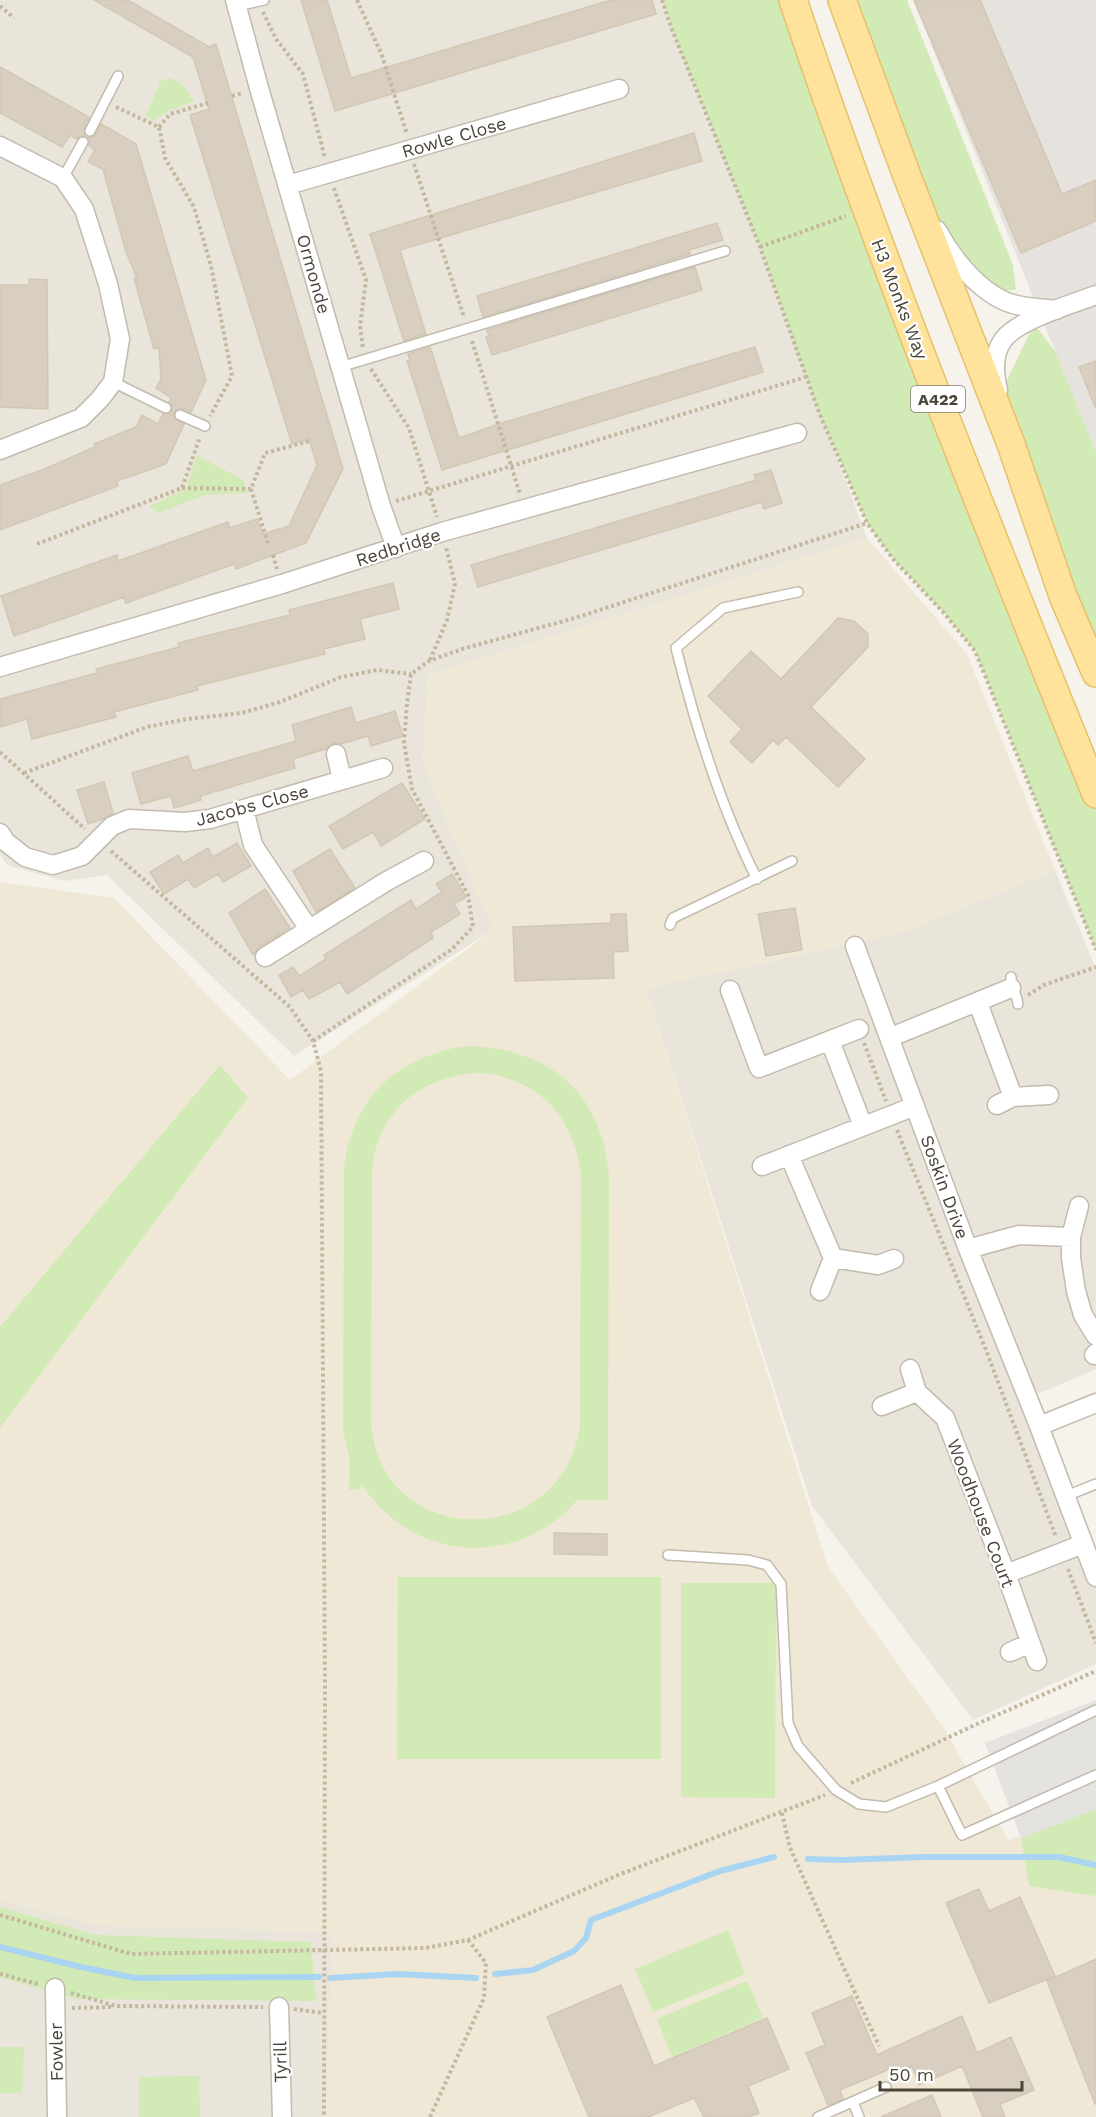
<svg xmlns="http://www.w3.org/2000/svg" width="1096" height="2117" viewBox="0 0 1096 2117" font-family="'Work Sans',sans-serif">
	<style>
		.residential { fill: #eae5da }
		.industrial { fill: #e6e2dd }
		.education { fill: #efe8d6 }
		.green { fill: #d2eab5; fill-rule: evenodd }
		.parking { fill: #e5e3e0 }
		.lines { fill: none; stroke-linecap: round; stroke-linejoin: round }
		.stream { stroke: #a9d4f2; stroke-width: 6 }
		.building { fill: #d8cfc1; stroke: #d3c7b4; stroke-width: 1.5 }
		.lane-casing { stroke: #c2bbae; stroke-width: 12 }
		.street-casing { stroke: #c2bbae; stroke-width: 21 }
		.primary-casing { stroke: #e6c16a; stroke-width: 30 }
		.path { stroke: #c4b79f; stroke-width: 4; stroke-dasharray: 3 3; stroke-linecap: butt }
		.lane { stroke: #fff; stroke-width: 9 }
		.street { stroke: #fff; stroke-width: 18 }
		.primary { stroke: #ffe39c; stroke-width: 27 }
		.labels { text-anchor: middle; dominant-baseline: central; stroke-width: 4.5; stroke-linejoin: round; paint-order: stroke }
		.shield { fill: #fff; stroke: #817c74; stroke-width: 1.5 }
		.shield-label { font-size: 16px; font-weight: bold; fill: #4b4439 }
		.street-label { font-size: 18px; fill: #4b4439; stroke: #fff }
	</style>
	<rect width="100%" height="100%" fill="#f6f3ec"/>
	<!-- residential -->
	<path class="residential" d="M0,0h668l199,538 -439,137 -5,89 70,166 -199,126 -187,-181 -43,6 -57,-16 -7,-10z
		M1055,870l41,99v400l-61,26 61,164v105l-123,56 -161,-214 -166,-518 254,-55z
		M0,1900l98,25 234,7 -6,185h-326z"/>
	<!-- industrial -->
	<path class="industrial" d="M913,0h183v452l-41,-101z"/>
	<!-- education -->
	<path class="education" d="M867,538l100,116 88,216 -155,63 -254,55 182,579 115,160 65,113 88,-31v308h-770l6,-185 -234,-7 -98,-25v-1018l114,16 176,182 203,-150 -70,-166 5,-89z"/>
	<!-- green -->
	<path class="green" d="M663,0h130l303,794v156l-121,-299 -32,-39 -50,-53 -26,-36 -47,-108 -60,-168 -89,-220z
		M842,0h65l106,265 3,25h-12l-11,-4 -52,-47z
		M169,78l11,4 14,19 -28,11 -13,9 -7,-6 15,-34z
		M1034,324l21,27 41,101v221l-85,-229 -5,-62z
		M197,455l46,25 5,13 -43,2 -47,18 -8,-7 36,-17z
		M465,1046c82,1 137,45 144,130l-1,324h-28l-1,-2c-60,72 -168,65 -218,-15l-1,6 -11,1 1,-31 -7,-28 1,-262c9,-72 51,-111 121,-123zM481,1073c58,6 92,43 100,100l-1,252c-18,129 -201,124 -209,-3l1,-252c6,-60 51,-96 109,-97z
		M220,1065l28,33 -248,330v-101z
		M398,1577h263v182h-264z
		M681,1583h95l-1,215 -94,-1z
		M1096,1809v87l-67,-10 -8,-48z
		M0,1907l96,28 215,7 5,59 -240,-2 -76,-22z
		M728,1930l17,44 -92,38 -18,-43z
		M747,1981l16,37 -91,39 -15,-38z
		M0,2047h24l-2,46h-22z
		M199,2076l1,41h-61v-40z"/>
	<!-- parking -->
	<path class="parking" d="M1096,1700v109l-75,29 -36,-95z"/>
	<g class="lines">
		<!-- stream -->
		<path class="stream" d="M808,1859l34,1 82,-3h135l37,8
			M0,1947l81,20 54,11 184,-1
			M495,1974l38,-4 41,-19 12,-13 5,-18 129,-49 54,-14
			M330,1978l68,-4 78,4"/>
	</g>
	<!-- building -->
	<path class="building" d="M94,0h34l81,47 7,-3 127,425 -37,74 -70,26 -2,-5 -108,39 -2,-6 -110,39 -13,-40 116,-41 1,6 110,-39 2,6 27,-9 6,15 26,-8 28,-61 -8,-26 -17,5 -102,-329 19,-6 -16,-52z
		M301,0h26l24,78 260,-78h41l4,14 -321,97z
		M914,0h66l82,194 34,-14v41l-75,32z
		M0,67l89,50 -5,11 2,8h-6l-3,3 -7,-4 -8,12 -62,-34z
		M101,124l35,20 70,236 -15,32 -11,-4 -6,4 1,7 9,5 -18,40 -49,17 1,5 -118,44v-45l42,-15 53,-23 -1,-3 42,-17 6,-12 16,9 5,-10h6l3,-4v-5l-3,-3 2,-4 -15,-10 5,-9 -2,-31 -5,1 -20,-71h3l-11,-26 -23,-83 -15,-7 7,-12 -6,-4 1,-5 -2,-4 6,-1z
		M694,133l8,28 -302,89 26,84 -22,7 -34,-107z
		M717,223l6,17 -34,10 1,4 -207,63 -6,-21z
		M695,267l7,23 -210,65 -6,-18 3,-1 -2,-6z
		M29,279l18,1 1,129 -48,-2v-122h29z
		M430,347l29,91 43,-15 253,-76 8,25 -321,98 -35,-109 3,-1 -2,-6z
		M1096,361v46h-1l-16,-40z
		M771,470l11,33 -18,6 -2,-7 -284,85 -7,-22 285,-85 -2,-5z
		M393,583l6,26 -39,10 5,20 -41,10 1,5 -128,32 1,4 -84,22 2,5 -84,22 -5,-20 -27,8v-28l97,-26 -1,-4 83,-22 -1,-4 112,-28 -1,-5z
		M838,618l16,3 14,13v13l-57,60 54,52 -27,28 -52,-50 -8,8 -5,-5 -21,23 -22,-21 12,-13 -34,-33 43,-45 30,28z
		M351,707l5,16 39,-12 8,25 -32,10 -3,-10 -27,8 -8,-1 -7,6 -33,10 2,9 -95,28 1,4 -27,8 -3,-12 -30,8 -9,-31 56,-17 5,15 103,-30 -4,-16z
		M104,782l9,31 -10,6 -15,5 -11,-34z
		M402,783l23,36 -44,27 -8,-14 -30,17 -14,-23z
		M237,843l14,23 -28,16 -5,-8 -24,14 -6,-9 -24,15 -14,-22 28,-17 5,8 25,-15 5,9z
		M330,849l25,39 -39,24 -23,-41z
		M452,874l14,23 -12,7 6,10 -29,18 2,6 -86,56 -7,-12 -31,17 -6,-9 -12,7 -12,-22 14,-8 6,9 27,-17 -2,-4 87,-55 5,9 26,-17 -6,-8z
		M265,889l25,39 -31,19 -6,8 -24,-42z
		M795,908l7,42 -36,6 -8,-42z
		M611,914h15l2,37 -15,1 1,26 -99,3 -2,-54 98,-4z
		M554,1533l53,1v21l-53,-1z
		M979,1889l10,22 31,-14 35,79 -66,27 -43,-100z
		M1096,1959v145h-1l-48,-123z
		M621,1985l33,81 113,-48 22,51 -41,17 11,27 -10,4h-45l-10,-19 -46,19h-59l-42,-100z
		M852,1996l25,59 85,-39 15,37 34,-16 23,53 -34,14 5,13h-22l-21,-51 -43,19 -7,-19 -18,7 -2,-5 -52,22 3,9 -15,6 -22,-52 19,-8 -13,-32z
		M932,2095l9,22h-60z"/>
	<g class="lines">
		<!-- lane casing -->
		<g class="lane-casing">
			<path id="lane" d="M237,6l27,-6
				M90,131l28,-55
				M63,178l20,-36
				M340,367l385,-116
				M113,382l53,26
				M180,415l25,11
				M757,879c-36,-71 -62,-155 -81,-231l47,-40 75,-16
				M670,925l3,-7 119,-57
				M1011,977c0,13 6,16 7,27
				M1066,1496l30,-12
				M668,1555l80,5 19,5 14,19 7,139 10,23 38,44 23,14 27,3 52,-21 158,-76
				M938,1786l24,49 134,-60
				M853,2102l6,15
				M818,2117l68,-30"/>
		</g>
		<!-- street casing -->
		<g class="street-casing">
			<path id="street" d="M235,0l24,88 122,418 15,42
				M0,146l63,32 21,31 24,75 12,55 -7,43 -13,17 -19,19 -81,32
				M288,185l331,-96
				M937,230c15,28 44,65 76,74 14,4 29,4 43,6
				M998,390c-4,-16 -5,-36 5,-50 14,-20 70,-36 93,-45
				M0,667l282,-83 160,-52 355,-99
				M336,754l6,25
				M244,809l9,36 56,84
				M0,833l6,9 19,15 28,8 29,-9 30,-30 17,-7 56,3 25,-3 173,-51
				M855,946l113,303 71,177 57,151
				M265,957l122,-76 37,-20
				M730,990l29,78 100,-39
				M978,1003l35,94
				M891,1037l120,-49
				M830,1041l33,85
				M997,1105l16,-8 36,-2
				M789,1155l44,103
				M762,1166l153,-60
				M1079,1206l-8,31v21l5,33 7,24 13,21
				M968,1249l51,-14 52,2
				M820,1291l13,-33 45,7 16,-6
				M1094,1355l2,-2
				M910,1369l7,23 28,26 61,156 31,87
				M882,1406l35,-14
				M1039,1426l57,-23
				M1006,1574l77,-30
				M1010,1652l20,-9
				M55,1988l2,129
				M279,2007l3,110"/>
		</g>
		<!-- primary casing -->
		<g class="primary-casing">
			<path id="primary" d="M793,0c90,269 197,531 303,794
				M842,0l65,176 104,268 52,152 33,77"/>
		</g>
		<!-- path -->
		<path class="path" d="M357,0l24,53 26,81
			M662,0l9,27 89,220 60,168 47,108 26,36 50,53 32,39 121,299
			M0,6l14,12
			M263,12l13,27 27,35 22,84
			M232,96l11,-3
			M116,107l43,20 6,31 29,49 17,59 21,110 -22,40
			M159,127l11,-13 38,-11
			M414,164l50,153
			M334,188l32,92 -6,46 3,23
			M760,247l86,-31
			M472,341l48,153
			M371,369l38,59 28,89
			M182,488l69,1 14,-36 45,-12
			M251,489l17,54
			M396,501l410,-124
			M37,544l145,-56 18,-51
			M273,555l4,14
			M430,660l17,-40 8,-36 -9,-37
			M0,752l85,77
			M24,773l123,-46 40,-8 55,-6 38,-11 61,-25 36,-7 34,4
			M111,851l179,156 23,34 8,30 4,614 -1,432
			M1028,995l16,-10 52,-18
			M313,1041l138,-91 22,-23 -5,-32 -56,-106 -8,-46 3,-39 4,-30 18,-13 33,-12 113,-31 292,-95
			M864,1043l22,58
			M897,1130l89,220 70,187
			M1068,1569l28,74
			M851,1783l126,-59 119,-53
			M782,1813l8,35 89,198
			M0,1915l131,39 294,-6 43,-8 150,-65 207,-80
			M0,1974l38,10
			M71,1993l45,13 147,1
			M72,2008l40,-1
			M294,2009l29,4
			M430,2117l54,-119 2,-35 -18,-23"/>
		<!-- lane -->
		<use href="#lane" class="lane"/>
		<!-- street -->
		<use href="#street" class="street"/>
		<!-- primary -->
		<use href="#primary" class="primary"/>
	</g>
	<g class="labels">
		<!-- shield labels -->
		<rect class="shield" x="911" y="386" width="54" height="26" rx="4.5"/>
		<g class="shield-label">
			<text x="938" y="399">A422</text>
		</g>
		<!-- street labels -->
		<g class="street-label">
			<text transform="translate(454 137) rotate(-16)">Rowle Close</text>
			<text transform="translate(314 274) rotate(74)">Ormonde</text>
			<text transform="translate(900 299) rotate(69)">H3 Monks Way</text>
			<text transform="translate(398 547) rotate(-18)">Redbridge</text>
			<text transform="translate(252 805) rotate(-15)">Jacobs Close</text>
			<text transform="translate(945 1187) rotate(70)">Soskin Drive</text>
			<text transform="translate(981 1513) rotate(69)">Woodhouse Court</text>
			<text transform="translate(56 2052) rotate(-91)">Fowler</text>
			<text transform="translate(280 2062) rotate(-91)">Tyrill</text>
		</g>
	</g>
	<!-- scale -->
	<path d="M880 2081v9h142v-9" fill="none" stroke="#4b4439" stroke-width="3"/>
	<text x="889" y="2081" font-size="18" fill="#4b4439" stroke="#ffffff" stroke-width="4.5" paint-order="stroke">50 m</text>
</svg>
